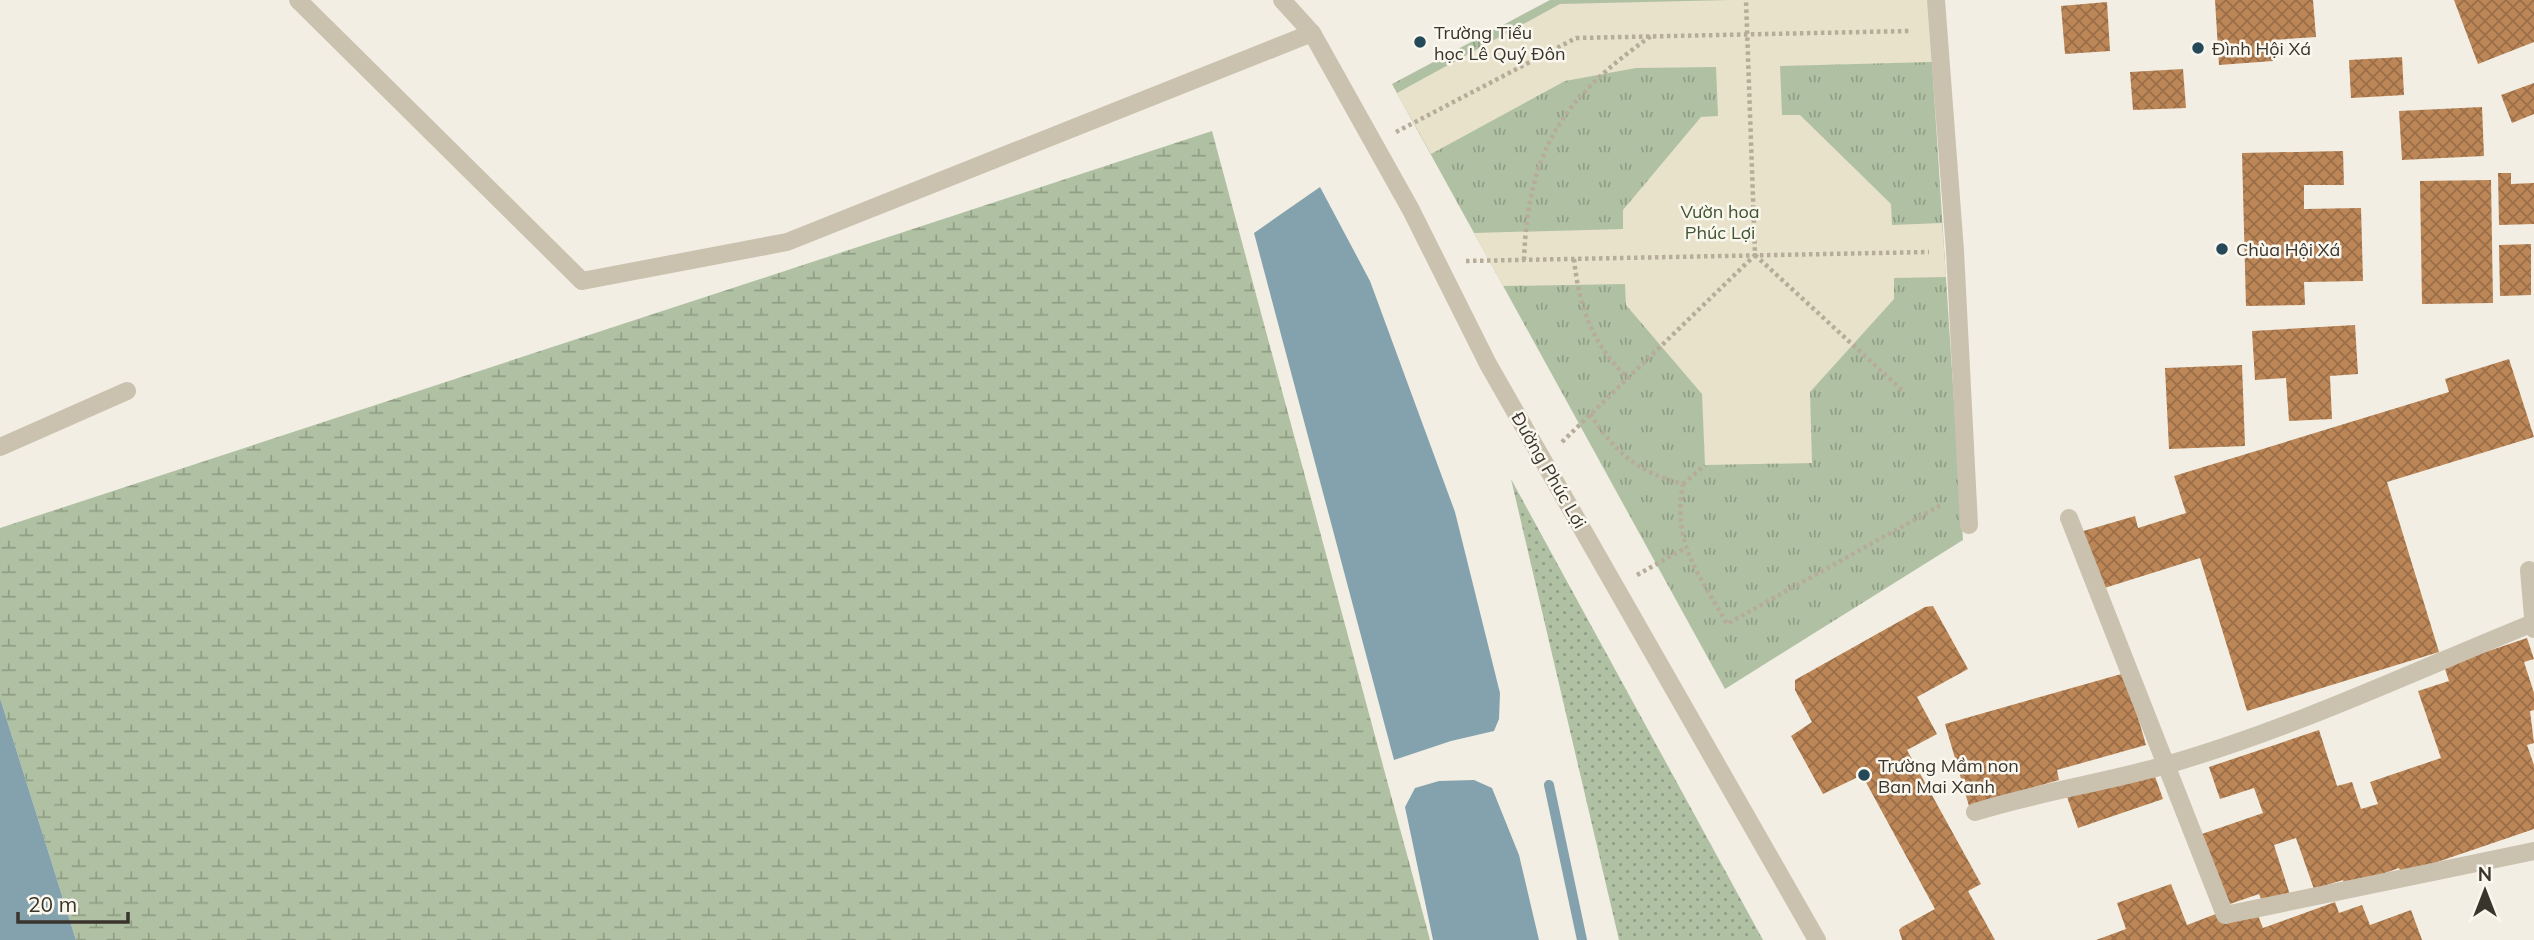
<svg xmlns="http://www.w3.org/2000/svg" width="2534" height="940" viewBox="0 0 2534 940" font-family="Mulish,sans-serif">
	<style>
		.grass { fill: url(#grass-dots) }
		.wetland { fill: url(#wetland-marsh) }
		.park { fill: url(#park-tufts) }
		.plaza { fill: #e9e2cb }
		.water { fill: #84a2ad }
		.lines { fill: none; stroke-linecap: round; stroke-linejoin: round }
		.stream { stroke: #84a2ad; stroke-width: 10 }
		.building { fill: url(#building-cross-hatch) }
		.path { stroke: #b6ac99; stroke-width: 4.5; stroke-dasharray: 3.5 3.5; stroke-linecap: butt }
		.service { stroke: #cac1af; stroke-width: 18 }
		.minor { stroke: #cac1af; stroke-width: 18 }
		.tertiary { stroke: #cac1af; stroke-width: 18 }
		.poi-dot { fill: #254958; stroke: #faf7ef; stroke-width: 2.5 }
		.labels { text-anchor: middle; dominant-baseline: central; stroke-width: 5; stroke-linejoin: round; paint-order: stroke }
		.poi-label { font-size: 18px; fill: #39342c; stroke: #faf7ef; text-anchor: start }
		.park-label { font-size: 18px; fill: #415632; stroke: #faf7ef }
		.street-label { font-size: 18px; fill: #39342c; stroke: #faf7ef }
	</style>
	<defs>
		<pattern id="grass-dots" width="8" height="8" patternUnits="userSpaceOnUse" patternTransform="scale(1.75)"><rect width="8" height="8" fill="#b0c1a3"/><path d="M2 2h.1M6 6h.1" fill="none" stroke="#909e85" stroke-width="1.8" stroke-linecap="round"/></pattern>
		<pattern id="wetland-marsh" width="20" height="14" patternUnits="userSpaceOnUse" patternTransform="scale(1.75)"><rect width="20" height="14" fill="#b0c1a3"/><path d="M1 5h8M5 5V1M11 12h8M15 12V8" fill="none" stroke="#909e85"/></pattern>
		<pattern id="park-tufts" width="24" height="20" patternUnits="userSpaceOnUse" patternTransform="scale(1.75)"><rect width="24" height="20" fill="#b0c1a3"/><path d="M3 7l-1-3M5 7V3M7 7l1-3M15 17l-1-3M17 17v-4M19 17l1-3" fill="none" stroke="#909e85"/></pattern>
		<pattern id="building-cross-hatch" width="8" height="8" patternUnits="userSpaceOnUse" patternTransform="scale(1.75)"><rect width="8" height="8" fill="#bc8657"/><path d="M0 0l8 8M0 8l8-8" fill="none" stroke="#9a6e48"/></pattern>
	</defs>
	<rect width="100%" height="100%" fill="#f2eee3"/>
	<!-- grass -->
	<path class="grass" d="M1511,479l252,461h-144z"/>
	<!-- wetland -->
	<path class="wetland" d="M1212,131l218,809h-1354l-76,-242v-170z"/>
	<!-- park -->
	<path class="park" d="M1550,0h378l35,540 -238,149 -333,-605z"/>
	<!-- plaza -->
	<path class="plaza" d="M1730,0h198l4,62 -152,4 2,49h18l91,89 1,21 50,-2 4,54 -52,1v21l-84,93 2,71 -107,2 -3,-71 -76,-89 -1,-21 -122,2 -29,-53 149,-4v-19l78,-93 17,-1 -2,-49 -80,1 -71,13 -134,73 -34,-61 163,-89z"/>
	<!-- water -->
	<path class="water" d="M1320,187l50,94 85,231 45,181 -1,26 -5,12 -43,10 -57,19 -140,-527z
		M0,698l76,242h-76z
		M1474,780l18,8 27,67 20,85h-106l-28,-133 10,-19 24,-7z"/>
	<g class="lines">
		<!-- stream -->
		<path class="stream" d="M1549,785l33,155"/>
	</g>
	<!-- building -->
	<path class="building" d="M2215,0h98l3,37 -44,3 1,21 -54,4z
		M2454,0h80v42l-56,22z
		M2107,2l3,49 -45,3 -4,-48z
		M2402,57l2,38 -53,3 -2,-38z
		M2183,69l3,39 -53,2 -3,-38z
		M2534,83v31l-22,9 -11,-28z
		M2482,107l2,49 -82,4 -3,-49z
		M2343,151l1,34h-40v24l57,-1 2,73 -59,1 1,23 -59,1 -4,-153z
		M2498,173h13v11l23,-1v41l-35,1z
		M2491,180l2,123 -71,1 -2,-123z
		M2531,244v51l-31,1 -1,-51z
		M2355,325l3,49 -28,2 2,43 -43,2 -3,-43 -31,2 -3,-49z
		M2509,359l25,78 -147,45 52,170 -192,59 -47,-153 -102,32 -18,-58 55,-16 3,12 48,-15 -12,-37 275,-84 -4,-13z
		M2242,365l3,81 -76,3 -4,-81z
		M1933,606l35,63 -51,28 20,37 -30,16 74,134 -13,7 27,49h-93l-3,-10 3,-3 33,-18 -73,-134 -39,19 -32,-58 21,-14 -17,-32v-10l130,-73z
		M2527,638l7,21 -10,3 10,31v17l-4,1 4,32 -7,2 7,20v64l-132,45 -3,-6 -54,19 -2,-7 -29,9 -18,-51 -22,7 16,50 -27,9 -4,-10 -35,12 -25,-71 64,-22 -9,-25 -34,11 -11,-32 110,-37 18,56 15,-4 9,27 17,-5 -8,-22 71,-24 -23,-67 31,-10 -5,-15z
		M2125,673l21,72 -89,25 2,10 -90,26 -24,-82z
		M2153,771l10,28 -85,29 -12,-34z
		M2171,884l16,41 34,-13 5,12 31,-11 6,15 72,-26 4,11 23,-8 8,20 41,-15 11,30h-326l30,-11 -9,-26z"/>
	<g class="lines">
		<!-- path -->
		<path class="path" d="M1396,132l180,-94 334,-7
			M1755,255l148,136
			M1574,259c5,47 18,86 54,119
			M1524,260c4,-110 38,-161 127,-224
			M1466,261l463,-9
			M1590,414c26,39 47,58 93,70 -11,60 16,90 44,140l214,-119
			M1562,442l193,-187 -9,-255
			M1683,484l22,-19
			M1637,575l48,-27"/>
		<!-- service -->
		<path class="service" d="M298,0l284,281 205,-39 525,-209
			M1936,0l19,251 14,274
			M0,447l127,-56"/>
		<!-- minor -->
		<path class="minor" d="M2069,518l156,397 309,-64
			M2529,570l5,59
			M1975,812c63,-20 128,-29 191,-47 126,-36 246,-93 367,-142"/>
		<!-- tertiary -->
		<path class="tertiary" d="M1282,0l30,33 99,177 77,154 329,576"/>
	</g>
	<!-- markers -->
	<g class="poi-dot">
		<circle cx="1420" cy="42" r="7"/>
		<circle cx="2198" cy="48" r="7"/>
		<circle cx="2222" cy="249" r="7"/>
		<circle cx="1864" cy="775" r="7"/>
	</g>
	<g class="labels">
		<!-- poi labels -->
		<g class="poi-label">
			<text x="1434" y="32">Trường Tiểu<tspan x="1434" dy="21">học Lê Quý Đôn</tspan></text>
			<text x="2212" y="48">Đình Hội Xá</text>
			<text x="2236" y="249">Chùa Hội Xá</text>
			<text x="1878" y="765">Trường Mầm non<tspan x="1878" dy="21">Ban Mai Xanh</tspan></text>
		</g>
		<!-- park labels -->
		<g class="park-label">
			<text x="1720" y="211">Vườn hoa<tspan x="1720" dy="21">Phúc Lợi</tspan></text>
		</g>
		<!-- street labels -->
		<g class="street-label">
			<text transform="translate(1549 470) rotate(60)">Đường Phúc Lợi</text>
		</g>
	</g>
	<!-- north arrow -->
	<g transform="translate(2485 891)" stroke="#faf7ef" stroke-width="5" paint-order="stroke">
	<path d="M0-5L12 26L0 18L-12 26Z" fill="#39342c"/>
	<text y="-10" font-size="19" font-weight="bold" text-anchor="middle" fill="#39342c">N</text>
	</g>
	<!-- scale -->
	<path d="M18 912v10h110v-10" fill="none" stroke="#39342c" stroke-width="3.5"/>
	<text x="28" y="912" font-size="21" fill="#39342c" stroke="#faf7ef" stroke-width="5" paint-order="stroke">20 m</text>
</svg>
